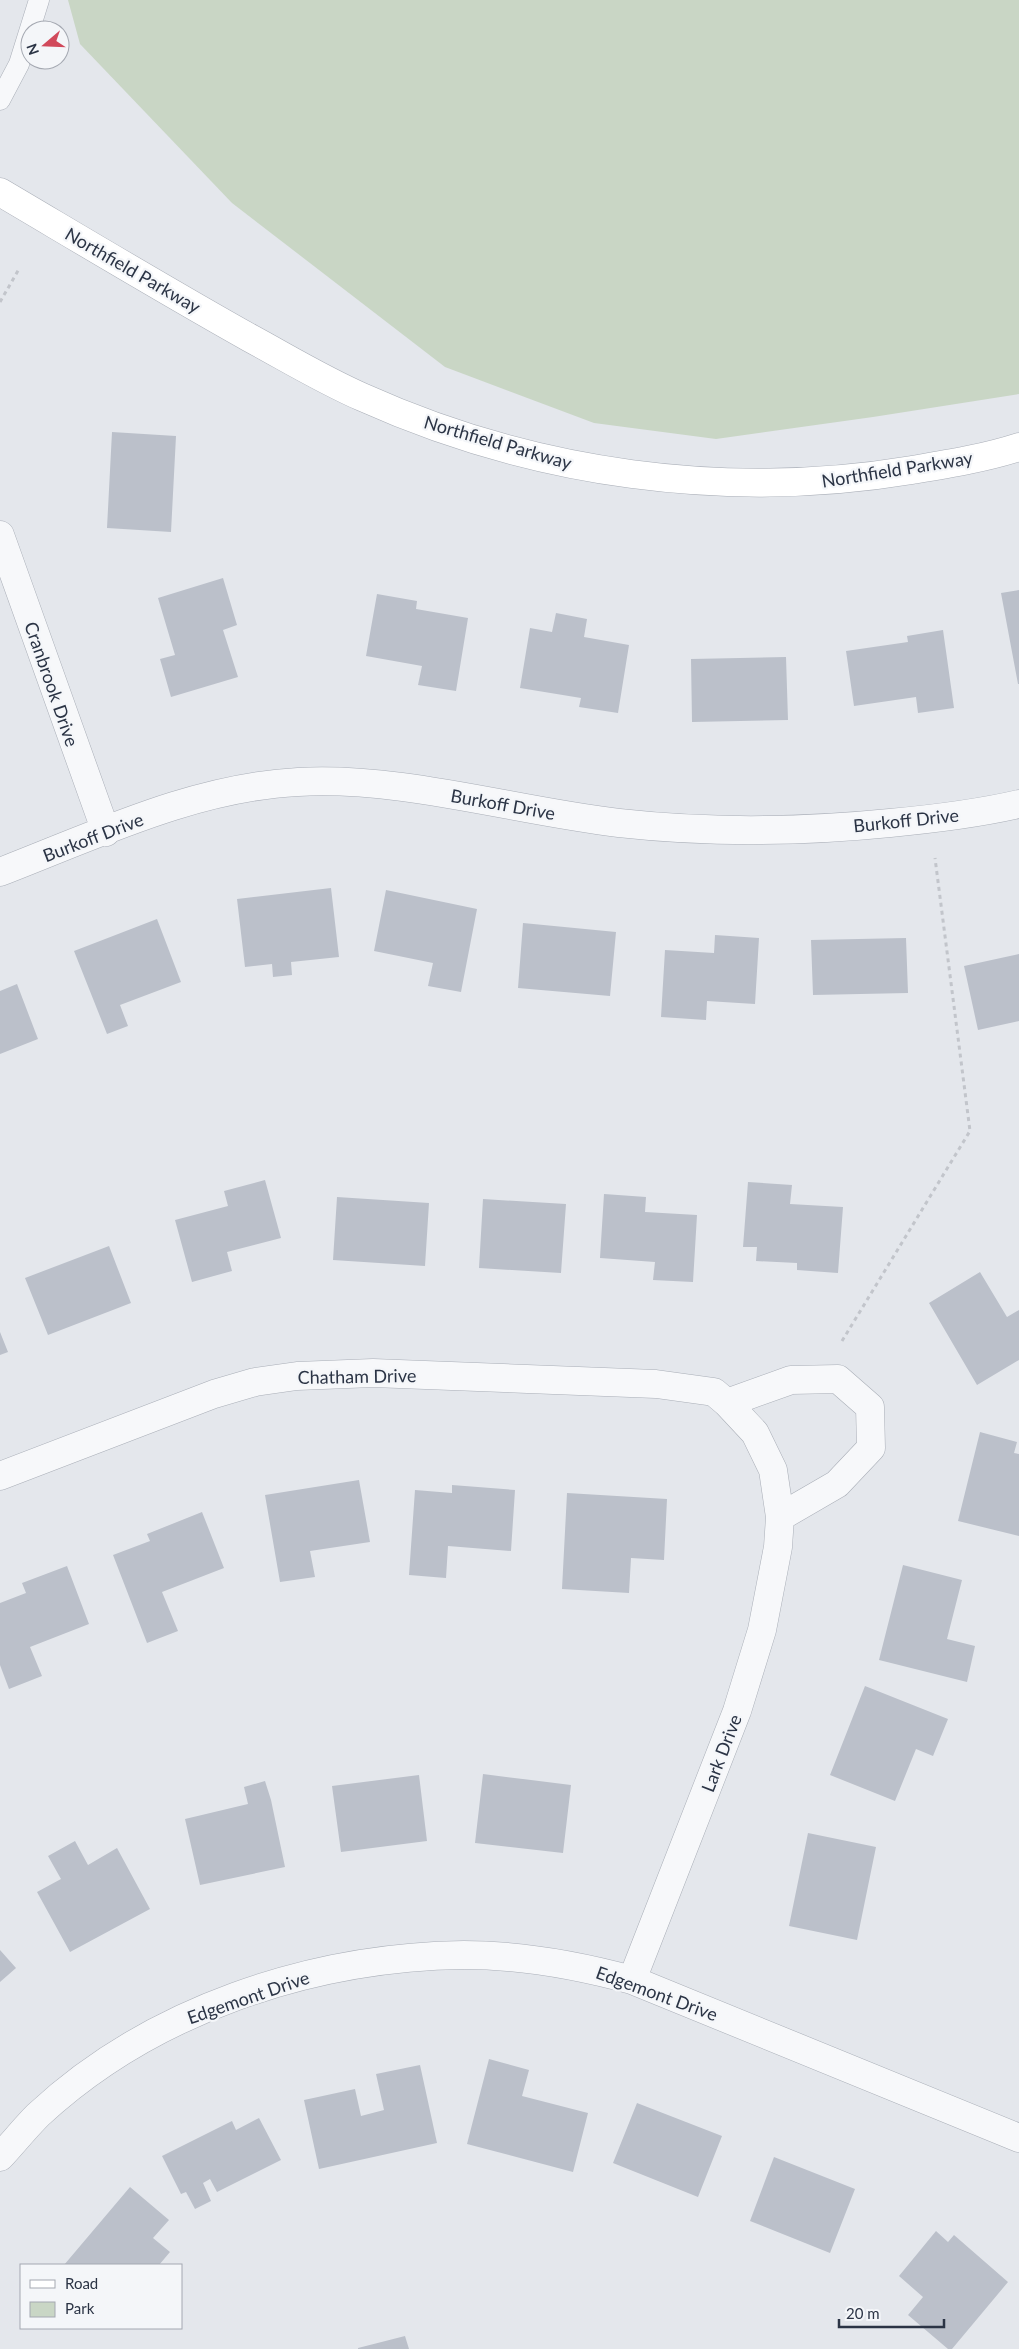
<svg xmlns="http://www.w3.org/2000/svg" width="1019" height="2349" viewBox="0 0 1019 2349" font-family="Lato,sans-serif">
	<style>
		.green { fill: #c9d6c5 }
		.building { fill: #bbc0ca }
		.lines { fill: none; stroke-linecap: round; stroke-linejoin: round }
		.lane-casing { stroke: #a9aeb7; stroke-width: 21 }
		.street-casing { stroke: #a9aeb7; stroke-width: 29 }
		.secondary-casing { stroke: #a9aeb7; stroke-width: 29 }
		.path { stroke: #c2c5cb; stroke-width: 3; stroke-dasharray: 4 4; stroke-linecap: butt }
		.lane { stroke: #f7f8fa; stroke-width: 20 }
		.street { stroke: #f7f8fa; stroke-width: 28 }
		.secondary { stroke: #fff; stroke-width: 28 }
		.labels { text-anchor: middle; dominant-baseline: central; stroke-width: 4.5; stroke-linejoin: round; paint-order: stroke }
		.street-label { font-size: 18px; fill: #2b3445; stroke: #f4f6f9 }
	</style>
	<rect width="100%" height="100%" fill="#e4e7ec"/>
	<!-- green -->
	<path class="green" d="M68,0h951v394l-146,23 -157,22 -122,-16 -149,-56 -213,-164 -152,-159z"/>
	<!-- building -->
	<path class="building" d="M112,432l64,4 -5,96 -64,-4z
		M223,578l14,47 -14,5 15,47 -67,20 -11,-38 15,-4 -17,-57z
		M1019,590v94h-1l-17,-91z
		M377,594l40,7 -1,8 52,9 -12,73 -38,-6 4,-19 -56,-10z
		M556,613l31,6 -3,18 45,8 -11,68 -39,-6 2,-9 -61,-10 10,-60 22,4z
		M943,630l11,78 -36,5 -2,-16 -62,9 -8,-55 62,-9 -1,-6z
		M786,657l2,63 -96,2 -1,-63z
		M331,888l8,69 -48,5 1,13 -19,2 -1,-13 -27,3 -8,-68z
		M386,890l91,19 -16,83 -33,-6 5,-23 -59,-12z
		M157,919l24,63 -61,23 8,21 -21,8 -33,-83z
		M523,923l93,9 -6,64 -92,-8z
		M715,935l44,3 -4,66 -48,-3 -1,19 -45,-3 4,-67 49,3z
		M906,938l2,55 -95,2 -2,-55z
		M1019,954v67l-41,9 -14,-64z
		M17,984l21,55 -38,15v-63z
		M265,1180l16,58 -54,14 5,19 -40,11 -17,-62 53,-14 -4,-15z
		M748,1182l44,3 -2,19 53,3 -5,66 -41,-3v-7l-41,-2 1,-14h-14z
		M604,1194l42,3 -1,15 52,3 -4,67 -40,-2 2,-18 -55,-4z
		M337,1197l92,6 -4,63 -92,-6z
		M483,1199l83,5 -5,69 -82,-5z
		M109,1246l22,57 -83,32 -23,-57z
		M980,1272l27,45 12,-7v50l-42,25 -48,-82z
		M0,1332l8,20 -8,3z
		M980,1432l37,10 -3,11 5,1v82l-61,-15z
		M359,1480l11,62 -60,9 5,26 -35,5 -15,-87z
		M452,1485l63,5 -4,61 -63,-5 -2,32 -37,-3 6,-85 37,3z
		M567,1493l100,6 -3,61 -33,-2 -2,35 -67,-4z
		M202,1512l22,56 -62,24 16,39 -31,12 -34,-88 37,-14 -3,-7z
		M903,1565l59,15 -15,59 28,7 -8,36 -88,-22z
		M67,1566l22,58 -59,23 12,29 -33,13 -9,-24v-62l26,-10 -4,-10z
		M865,1686l83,33 -15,37 -17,-7 -21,52 -65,-26z
		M483,1774l88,11 -8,68 -88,-10z
		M419,1775l8,66 -86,11 -9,-66z
		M265,1781l6,19 14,67 -85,18 -15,-66 63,-15 -4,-17z
		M808,1833l68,14 -19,93 -68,-14z
		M75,1841l13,24 29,-17 33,61 -80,43 -33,-60 24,-13 -13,-23z
		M0,1950l16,18 -16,14z
		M489,2059l40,11 -7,26 66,17 -15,59 -106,-28z
		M420,2065l17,78 -118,26 -15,-69 51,-11 6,27 23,-6 -8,-36z
		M637,2103l85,33 -24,61 -85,-34z
		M259,2118l22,42 -64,32 -7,-13 -7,4 8,18 -16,8 -9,-17 -5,2 -19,-38 70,-35 4,9z
		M774,2157l81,32 -25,64 -80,-32z
		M130,2187l39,33 -16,18 17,14 -11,13h-95z
		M936,2231l12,11 6,-7 54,47 -56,67h-4l-40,-34 15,-18 -24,-21z
		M405,2336l4,13h-51v-1z"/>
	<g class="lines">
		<!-- lane casing -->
		<g class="lane-casing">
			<path id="lane" d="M0,100l19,-36 20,-64"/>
		</g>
		<!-- street casing -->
		<g class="street-casing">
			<path id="street" d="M0,535l106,297
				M0,872c96,-37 195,-85 298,-90 104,-6 217,29 321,41 90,10 181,9 271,0 43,-4 86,-9 129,-19
				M727,1403l64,-23 47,-1 32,28 1,41 -34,36 -57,33
				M0,1476l214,-82 41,-12 42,-6 76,-3 283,11 58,8 13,11 28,30 18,37 7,47 -2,30 -16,83 -25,81 -105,269
				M0,2157c13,-14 25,-29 38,-42 113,-105 273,-158 426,-160 57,0 113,10 168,25l387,158"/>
		</g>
		<!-- secondary casing -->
		<g class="secondary-casing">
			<path id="secondary" d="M0,192c83,49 166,99 250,146 37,20 73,42 112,59 171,77 364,104 550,73 36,-6 73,-12 107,-23"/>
		</g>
		<!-- path -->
		<path class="path" d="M0,302l19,-33
			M842,1341l128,-210 -35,-273"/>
		<!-- lane -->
		<use href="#lane" class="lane"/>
		<!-- street -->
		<use href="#street" class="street"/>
		<!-- secondary -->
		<use href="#secondary" class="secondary"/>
	</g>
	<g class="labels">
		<!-- street labels -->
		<g class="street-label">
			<text transform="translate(133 270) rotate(30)">Northfield Parkway</text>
			<text transform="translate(498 442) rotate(16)">Northfield Parkway</text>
			<text transform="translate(897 469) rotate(-9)">Northfield Parkway</text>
			<text transform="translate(52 684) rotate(71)">Cranbrook Drive</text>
			<text transform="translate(503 804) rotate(10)">Burkoff Drive</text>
			<text transform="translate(906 820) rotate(-6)">Burkoff Drive</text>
			<text transform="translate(93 837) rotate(-21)">Burkoff Drive</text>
			<text transform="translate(357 1376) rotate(-1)">Chatham Drive</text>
			<text transform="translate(721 1753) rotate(-69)">Lark Drive</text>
			<text transform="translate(657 1993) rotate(20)">Edgemont Drive</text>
			<text transform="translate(248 1997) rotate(-19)">Edgemont Drive</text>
		</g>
	</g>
	<!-- legend -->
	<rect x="20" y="2264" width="162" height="65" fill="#f4f6f9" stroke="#a4a8b1"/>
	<rect x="30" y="2280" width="25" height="8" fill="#ffffff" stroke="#a4a8b1"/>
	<text x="65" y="2289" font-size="15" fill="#2b3445">Road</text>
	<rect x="30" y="2302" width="25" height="15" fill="#c9d6c5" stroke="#a4a8b1"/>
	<text x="65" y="2314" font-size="15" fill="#2b3445">Park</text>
	<!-- north arrow -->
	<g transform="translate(45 45) rotate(251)"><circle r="24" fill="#f4f6f9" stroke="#a4a8b1"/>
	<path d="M0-4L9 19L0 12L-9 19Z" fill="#d1495b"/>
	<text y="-8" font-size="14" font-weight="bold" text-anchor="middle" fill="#2b3445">N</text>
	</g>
	<!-- scale -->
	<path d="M839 2319v8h105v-8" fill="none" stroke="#2b3445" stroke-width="2.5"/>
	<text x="846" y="2319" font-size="15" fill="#2b3445" stroke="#f4f6f9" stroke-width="4" paint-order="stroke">20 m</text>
</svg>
